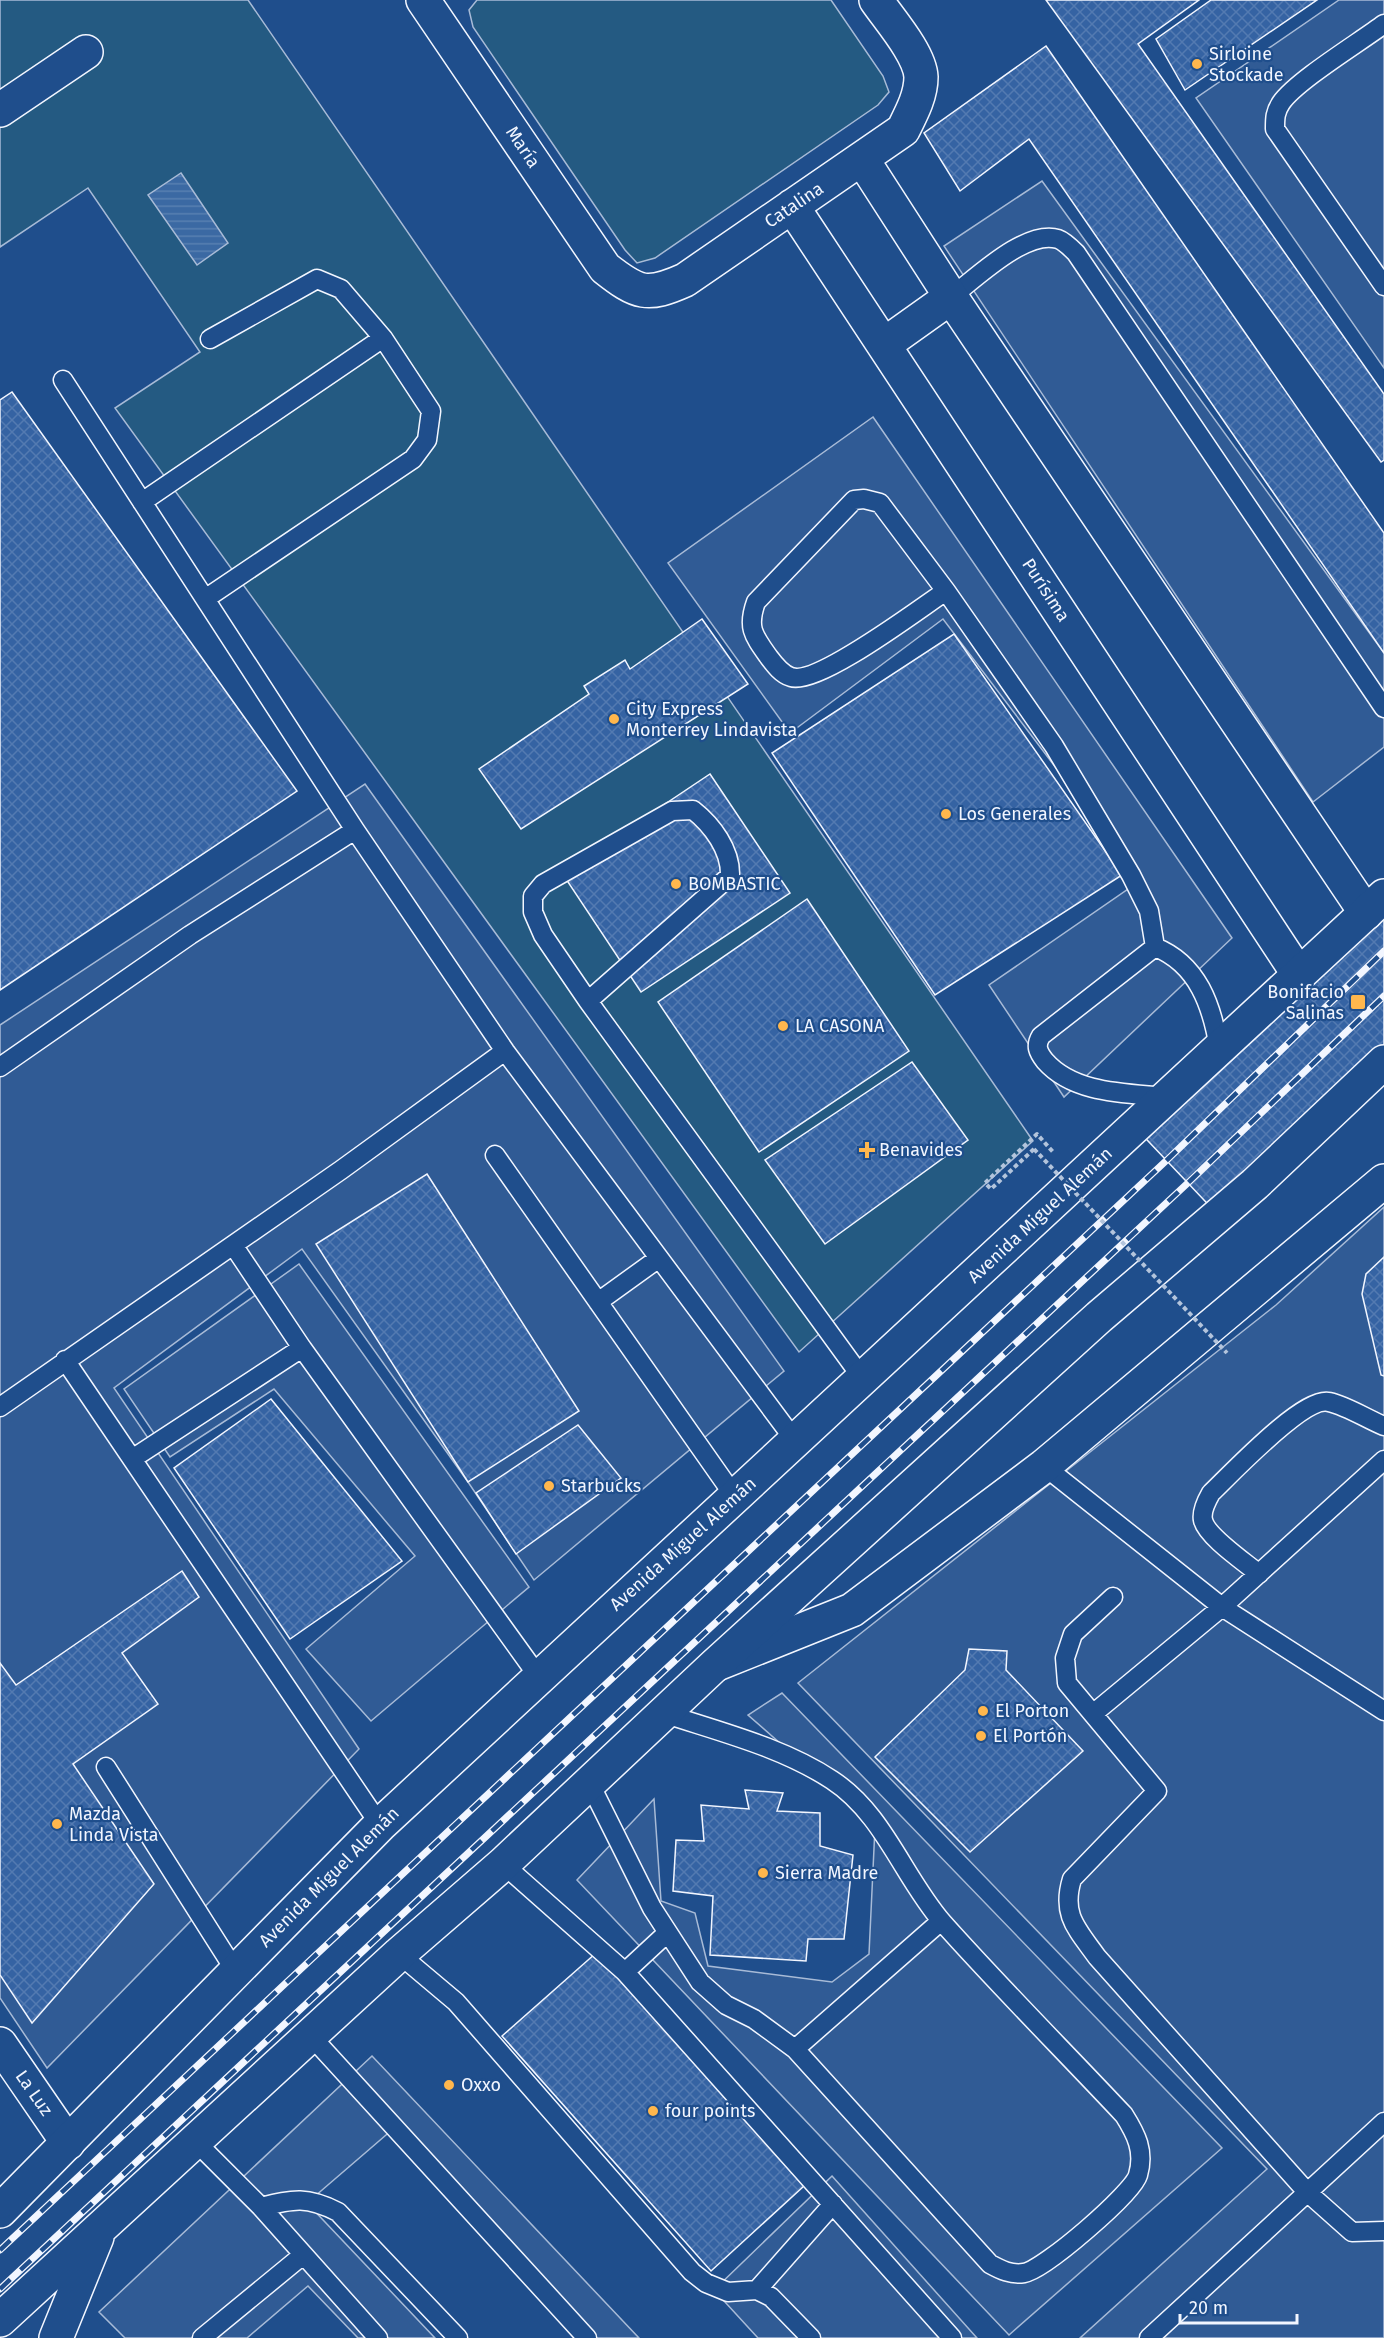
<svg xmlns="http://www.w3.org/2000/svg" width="1384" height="2338" viewBox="0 0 1384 2338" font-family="'Fira Sans',sans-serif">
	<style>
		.green { fill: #245a82; stroke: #a8bbd7; stroke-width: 1.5 }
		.parking { fill: #305b95; stroke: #a8bbd7; stroke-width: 1.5 }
		.water { fill: url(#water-rules); stroke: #a8bbd7; stroke-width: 1.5 }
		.building { fill: url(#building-cross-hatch); stroke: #f2f6ff; stroke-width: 1.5 }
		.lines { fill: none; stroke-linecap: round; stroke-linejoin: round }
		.lane-casing { stroke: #f2f6ff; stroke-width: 21 }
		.street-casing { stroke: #f2f6ff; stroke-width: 36 }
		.secondary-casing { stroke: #f2f6ff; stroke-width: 36 }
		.highway-casing { stroke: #f2f6ff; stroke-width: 36 }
		.path { stroke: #b3c4dc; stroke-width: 4; stroke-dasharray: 4.5 3; stroke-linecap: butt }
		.lane { stroke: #1f4e8c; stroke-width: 18 }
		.street { stroke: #1f4e8c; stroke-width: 33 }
		.secondary { stroke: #1f4e8c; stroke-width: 33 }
		.highway { stroke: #1f4e8c; stroke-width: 33 }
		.rail-casing { stroke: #f2f6ff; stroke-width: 7 }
		.rail { stroke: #1f4e8c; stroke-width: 4.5; stroke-dasharray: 14; stroke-linecap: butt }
		.path-bridge { stroke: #b3c4dc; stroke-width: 4; stroke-dasharray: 4.5 3; stroke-linecap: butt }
		.poi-dot { fill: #ffb74d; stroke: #1f4e8c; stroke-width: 2 }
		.labels { text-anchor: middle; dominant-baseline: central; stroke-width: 4.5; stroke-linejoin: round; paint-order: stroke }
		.poi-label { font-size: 18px; fill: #f2f6ff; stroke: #1f4e8c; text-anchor: start }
		.street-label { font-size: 18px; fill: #f2f6ff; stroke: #1f4e8c }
	</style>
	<defs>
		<pattern id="water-rules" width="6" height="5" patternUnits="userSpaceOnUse" patternTransform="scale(1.5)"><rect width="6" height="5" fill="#3b69a3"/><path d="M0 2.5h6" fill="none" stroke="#587fb1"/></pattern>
		<pattern id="building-cross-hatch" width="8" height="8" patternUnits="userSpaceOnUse" patternTransform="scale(1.5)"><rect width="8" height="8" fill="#3563a3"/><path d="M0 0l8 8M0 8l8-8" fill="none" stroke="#537ab1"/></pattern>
	</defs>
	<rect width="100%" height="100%" fill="#1f4e8c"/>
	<!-- green -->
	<path class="green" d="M0,0h248l785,1141 -234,211 -684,-944 85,-56 -112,-164 -88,59z
		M477,0h354l52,76 6,16 -11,13 -223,153 -18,5 -12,-13 -152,-223 -4,-17z"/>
	<!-- parking -->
	<path class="parking" d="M1339,0h45v368l-188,-270z
		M1042,181l342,472v94l-71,55 -369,-556z
		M873,417l359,521 -168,159 -75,-112 152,-105 -198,-261 -153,114 -122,-170z
		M365,784l419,587 -250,209 -66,-98 -166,-233 -188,139 245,361 -312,319 -47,-70v-973z
		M1384,1207v1131h-304l187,-169 -469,-486 478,-378z
		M299,1264l230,323 -158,134 -65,-72 109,-93 -141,-167 -104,68 -46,-68z
		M782,1693l440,455 -213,187 -432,-455 77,-81 7,102 34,12 13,53 124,16 37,-28 6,-127 -127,-112z
		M372,2056l267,282h-44l-202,-209 -86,74 128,135h-77l-50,-52 -61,52h-122l-26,-26z
		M832,2176l145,162h-219l-44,-48z"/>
	<!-- water -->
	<path class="water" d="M181,173l47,70 -31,22 -49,-70z"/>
	<!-- building -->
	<path class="building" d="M1046,0h153l-61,44 246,350v66l-3,2z
		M1211,0h106l-132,90 -29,-51z
		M1046,46l338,487v120l-355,-514 -69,52 -36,-58z
		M12,392l285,399 -297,199v-590z
		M702,619l46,65 -227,145 -42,-60 110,-75 -5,-8 41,-26 5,9z
		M954,634l168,241 -187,120 -163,-242z
		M710,774l80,119 -149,99 -79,-119z
		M1384,885v179l-163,154 -90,-95z
		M807,899l102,152 -150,101 -101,-150z
		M912,1062l56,78 -143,104 -60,-84z
		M427,1174l152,237 -111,71 -152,-238z
		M1384,1257v119l-3,-1 -19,-81 4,-20z
		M271,1399l131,162 -112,78 -116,-171z
		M578,1425l43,53 -105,76 -40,-61z
		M182,1571l17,26 -77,56 36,51 -85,60 81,120 -122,139 -32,-48v-312l16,22z
		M969,1649l38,2 -1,19 77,81 -113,101 -95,-95 90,-87z
		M745,1790l38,3 -6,18 43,2v33l33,9 -9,84h-36l-2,22 -96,-6 3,-59 -40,-5 3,-51 28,1 -3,-36 48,4z
		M596,1953l208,233 -93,85 -209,-235z"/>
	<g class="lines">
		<!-- lane casing -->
		<g class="lane-casing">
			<path id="lane" d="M1384,24c-24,18 -88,57 -103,79 -6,9 -6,15 -6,26l109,157
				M951,297c25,-19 75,-68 107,-58 6,2 13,9 18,14l308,455
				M63,380l292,450 150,221 291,391
				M142,502l241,-164
				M946,591c-26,17 -128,95 -155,86 -10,-3 -17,-13 -23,-21 -15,-21 -21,-29 -12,-54l98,-102 10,-1 16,4 66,88 108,155 77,129 18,36 6,36
				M205,599l208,-140 14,-19 4,-29 -48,-73 -42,-49 -24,-10 -107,60
				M1155,947l-114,89c-6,10 -3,16 4,25 29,33 81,32 121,36
				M1155,947c43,17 57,59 64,101
				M588,1001l142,-125c1,-26 -18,-51 -37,-66l-21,1 -129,73 -10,12v16l10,23 45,66 275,378
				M0,1067l190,-132 165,-105
				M495,1155l240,342
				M233,1245l69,103 236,328
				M598,1302l61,-44
				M65,1360l315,465
				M0,1407l341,-237 164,-119
				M132,1459l170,-111
				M1044,1466l178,141 162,104
				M1259,1574c-13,-11 -53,-38 -56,-54 -2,-9 4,-20 8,-27 20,-19 93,-97 118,-91 18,4 38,17 55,24
				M1113,1597l-40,37 -8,24 2,25 90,108 -85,88c-11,36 5,50 25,78l210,235 45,40 32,-1
				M1094,1713l128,-106 162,-147
				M106,1767l130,205
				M589,1782l63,126 48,74 26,23 28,14 41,30 195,215c11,6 21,11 34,9 20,-3 109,-80 114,-98 7,-24 -2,-41 -14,-60 -60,-64 -123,-127 -181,-192 -40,-46 -59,-109 -111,-143 -50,-33 -112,-48 -169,-67
				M503,1864l122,108 327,366
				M399,1954l57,48 236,270 14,11 22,9 29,-2 14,7 40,41
				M625,1972l41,-38
				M310,2035l277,303
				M795,2049l146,-128
				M196,2142l65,65 117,131
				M261,2207c33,-8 46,-11 77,5l120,126
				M757,2290l76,-86
				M202,2338l101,-83
				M1149,2338l235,-216"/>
		</g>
		<!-- street casing -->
		<g class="street-casing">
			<path id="street" d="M423,0l182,268c33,26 42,29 80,12l218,-150c8,-16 18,-34 18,-53 -1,-23 -32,-58 -45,-77
				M0,110l86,-58
				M862,159l89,138 415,616
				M792,206l507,769
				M885,344l66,-47
				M0,2044l68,99"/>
		</g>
		<!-- secondary casing -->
		<g class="secondary-casing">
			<path id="secondary" d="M717,1664l135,-54 192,-144 340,-285"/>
		</g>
		<!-- highway casing -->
		<g class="highway-casing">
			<path id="highway" d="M0,2211l380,-386 1004,-929
				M0,2320l399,-366 104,-90 212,-199 384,-348 156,-133 129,-122
				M56,2338l41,-101"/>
		</g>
		<!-- path -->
		<path class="path" d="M1034,1149l-43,40 -6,-6 52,-49 16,18"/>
		<!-- lane -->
		<use href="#lane" class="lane"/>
		<!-- street -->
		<use href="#street" class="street"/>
		<!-- secondary -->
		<use href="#secondary" class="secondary"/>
		<!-- highway -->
		<use href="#highway" class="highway"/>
		<!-- rail casing -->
		<g class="rail-casing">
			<path id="rail" d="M0,2250l1168,-1091 216,-208
				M0,2289l1191,-1109 193,-184"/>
		</g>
		<!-- rail -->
		<use href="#rail" class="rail"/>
		<!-- path-bridge -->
		<path class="path-bridge" d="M1034,1149l193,204"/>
	</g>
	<!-- markers -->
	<g class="poi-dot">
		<circle cx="1197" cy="64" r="6"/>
		<circle cx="614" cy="719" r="6"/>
		<circle cx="946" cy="814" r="6"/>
		<circle cx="676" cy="884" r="6"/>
		<rect x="1350" y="994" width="16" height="16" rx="3"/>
		<circle cx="783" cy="1026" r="6"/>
		<path d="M864 1141h6v6h6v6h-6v6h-6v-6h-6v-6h6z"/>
		<circle cx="549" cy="1486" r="6"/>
		<circle cx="983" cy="1711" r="6"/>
		<circle cx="981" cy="1736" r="6"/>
		<circle cx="57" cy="1824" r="6"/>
		<circle cx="763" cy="1873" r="6"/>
		<circle cx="449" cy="2085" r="6"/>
		<circle cx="653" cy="2111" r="6"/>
	</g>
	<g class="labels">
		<!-- poi labels -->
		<g class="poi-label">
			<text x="1209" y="54">Sirloine<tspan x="1209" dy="21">Stockade</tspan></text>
			<text x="626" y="709">City Express<tspan x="626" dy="21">Monterrey Lindavista</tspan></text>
			<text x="958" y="814">Los Generales</text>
			<text x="688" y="884">BOMBASTIC</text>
			<text x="1344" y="992" text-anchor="end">Bonifacio<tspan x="1344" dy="21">Salinas</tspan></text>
			<text x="795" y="1026">LA CASONA</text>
			<text x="879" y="1150">Benavides</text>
			<text x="561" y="1486">Starbucks</text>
			<text x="995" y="1711">El Porton</text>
			<text x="993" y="1736">El Portón</text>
			<text x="69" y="1814">Mazda<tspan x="69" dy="21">Linda Vista</tspan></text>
			<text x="775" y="1873">Sierra Madre</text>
			<text x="461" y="2085">Oxxo</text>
			<text x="665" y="2111">four points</text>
		</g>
		<!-- street labels -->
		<g class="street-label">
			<text transform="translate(523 147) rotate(56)">María</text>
			<text transform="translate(794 205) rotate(-34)">Catalina</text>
			<text transform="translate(1046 590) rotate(57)">Purísima</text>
			<text transform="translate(1040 1215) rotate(-43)">Avenida Miguel Alemán</text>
			<text transform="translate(683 1544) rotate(-42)">Avenida Miguel Alemán</text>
			<text transform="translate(329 1877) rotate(-45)">Avenida Miguel Alemán</text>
			<text transform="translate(34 2093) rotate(55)">La Luz</text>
		</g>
	</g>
	<!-- scale -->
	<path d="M1180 2314v9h117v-9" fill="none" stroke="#f2f6ff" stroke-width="3"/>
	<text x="1189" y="2314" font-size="18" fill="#f2f6ff" stroke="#1f4e8c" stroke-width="4.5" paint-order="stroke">20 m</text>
</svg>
